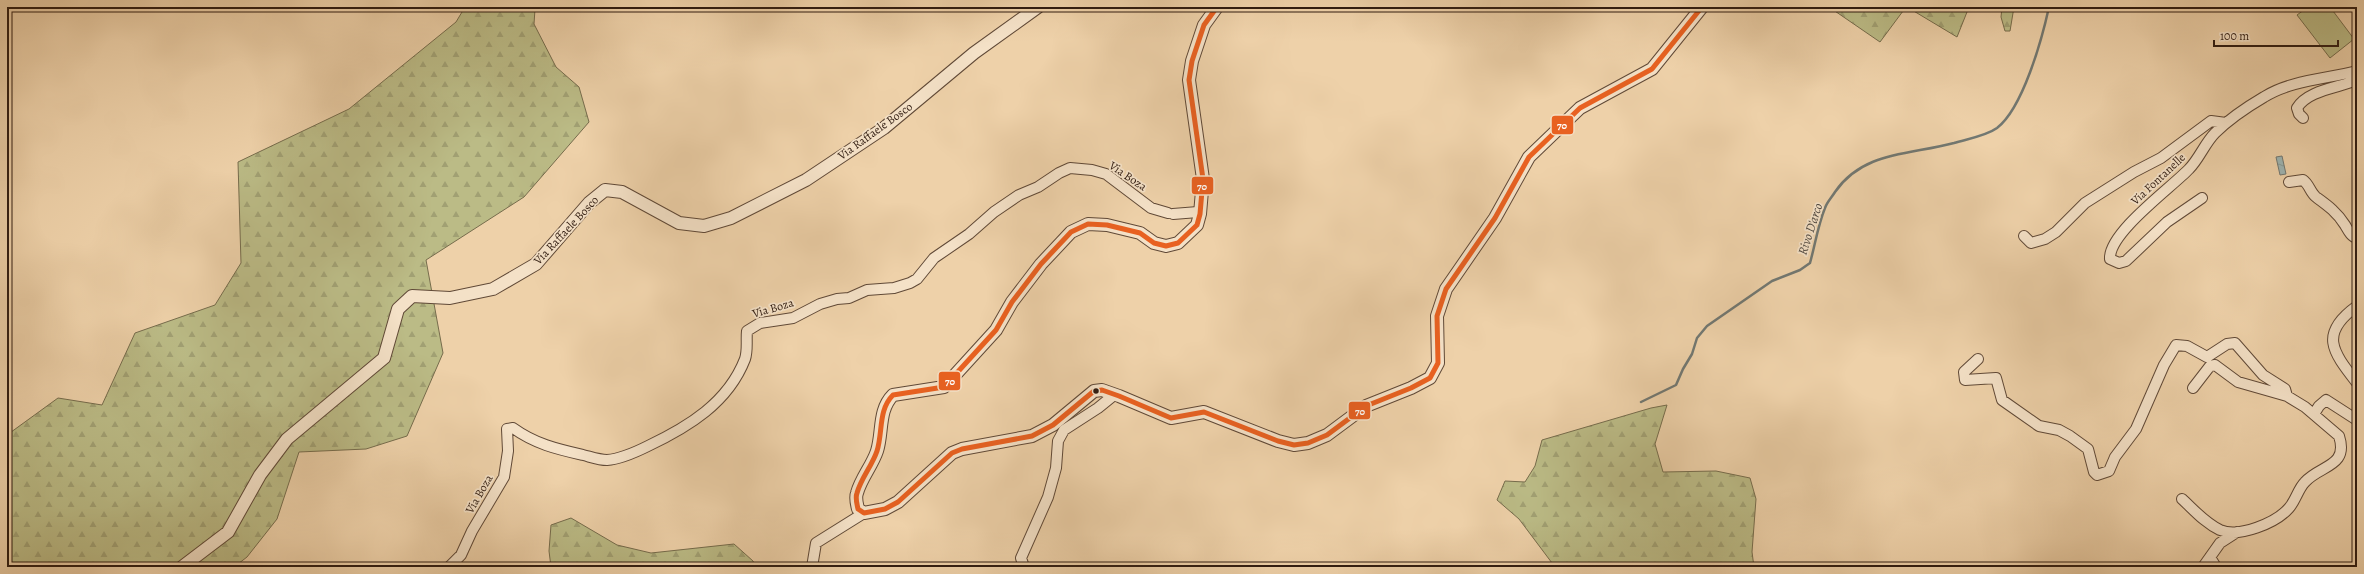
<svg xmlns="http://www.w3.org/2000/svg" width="2364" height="574" viewBox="0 0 2364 574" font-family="Alegreya,serif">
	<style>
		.forest { fill: url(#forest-firs); stroke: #766c4c }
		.park { fill: #bbbb86; stroke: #766c4c }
		.water { fill: url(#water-ripples); stroke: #727872 }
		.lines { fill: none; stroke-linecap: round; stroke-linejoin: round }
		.stream { stroke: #727872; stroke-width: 2.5 }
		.minor-casing { stroke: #604937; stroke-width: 12 }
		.tertiary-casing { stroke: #604937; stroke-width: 14 }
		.minor { stroke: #f4e1c7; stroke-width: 10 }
		.tertiary { stroke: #f4e1c7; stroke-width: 12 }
		.bus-1-casing { stroke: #f4e1c7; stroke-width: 8 }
		.bus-1 { stroke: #e86121; stroke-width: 5 }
		.bus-dot { fill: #301c11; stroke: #f4e1c7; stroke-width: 1.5 }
		.labels { text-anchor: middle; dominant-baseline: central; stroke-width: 3.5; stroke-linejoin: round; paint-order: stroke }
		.street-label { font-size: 12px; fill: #301c11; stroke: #f4e1c7 }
		.water-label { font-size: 13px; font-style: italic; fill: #514a42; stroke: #f4e1c7 }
		.line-badge { stroke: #f4e1c7; stroke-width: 1.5 }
		.badge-label { font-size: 11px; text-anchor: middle; font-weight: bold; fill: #fff }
	</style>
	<defs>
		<pattern id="forest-firs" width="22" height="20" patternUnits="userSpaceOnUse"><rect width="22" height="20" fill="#bbbb86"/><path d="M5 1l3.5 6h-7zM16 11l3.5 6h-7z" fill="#a1a073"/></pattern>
		<pattern id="water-ripples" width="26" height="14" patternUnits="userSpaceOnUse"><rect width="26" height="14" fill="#9eb5b3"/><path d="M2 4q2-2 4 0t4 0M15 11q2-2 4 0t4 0" fill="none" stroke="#889b99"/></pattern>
	</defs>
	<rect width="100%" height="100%" fill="#eed1a9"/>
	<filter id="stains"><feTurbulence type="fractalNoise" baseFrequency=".005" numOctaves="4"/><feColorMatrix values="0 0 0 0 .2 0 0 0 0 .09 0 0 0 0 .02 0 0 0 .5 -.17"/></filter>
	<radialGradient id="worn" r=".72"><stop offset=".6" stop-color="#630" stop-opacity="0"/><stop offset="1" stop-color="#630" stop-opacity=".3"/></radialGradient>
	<!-- forest -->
	<path class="forest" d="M465,7h73l-3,2 -1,15 22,43 23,20 10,35 -65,75 -98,63 17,93 -36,83 -41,13 -67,3 -22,67 -30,38 -13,10h-227v-132l51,-37 44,7 33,-72 80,-28 26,-42 -3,-101 111,-53 107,-87z
		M1829,7h77l-26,35z
		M1907,7h62l-12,30z
		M2002,7h12l-4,24h-5l-4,-14z
		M1667,405l-12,39 8,28 53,-1 34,7 6,21 -4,53 2,15h-199l-36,-48 -22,-19 8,-19 20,1 10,-16 7,-26 109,-32z
		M571,518l46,27 34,8 83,-9 19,17 3,6h-205l-2,-16 2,-26z"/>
	<!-- park -->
	<path class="park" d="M2308,7h22l24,32 -24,19 -33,-43z"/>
	<!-- water -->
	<path class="water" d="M2282,156l4,18 -6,1 -4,-18z"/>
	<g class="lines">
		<!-- stream -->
		<path class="stream" d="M1641,402l35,-17 7,-16 9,-15 5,-16 10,-12 65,-45 28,-11 10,-7c5,-18 8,-38 15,-55 2,-6 7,-11 10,-16 28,-41 75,-37 119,-49 13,-4 32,-7 43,-15 26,-20 45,-89 52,-121"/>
		<!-- minor casing -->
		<g class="minor-casing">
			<path id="minor" d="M2303,118l-4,-4 -2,-6c11,-18 41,-20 60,-28
				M2289,182l14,-2c6,4 7,12 13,17 11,8 21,15 29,28 3,5 6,12 12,13
				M2202,198l-35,24 -41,39 -7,2 -9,-4c-2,-26 62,-72 79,-90 10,-10 16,-26 26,-36 14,-14 32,-26 49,-36 27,-17 63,-18 93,-26
				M1173,214l25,-2 2,2
				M2024,236l7,7 14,-4 11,-7 29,-29 49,-31 27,-14 50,-37 15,2
				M2357,306c-39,28 -24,46 0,77
				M1978,359l-14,13 1,8 31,-2 6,22 37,26 20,4 11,6 18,13 6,23 3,3 12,-4 6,-14 21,-28 28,-64 12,-20 11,1 20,11 20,-13 8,-1 28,32 22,14 2,7
				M2314,414l5,-8 7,-6 31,20
				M2182,499c12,11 23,24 38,31 19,8 56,-7 69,-22 7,-8 9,-19 16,-26 15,-17 44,-15 34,-46l-34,-29 -18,-11 -49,-14 -23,-17 -5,1 -17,22
				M2210,557l6,10
				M449,567l12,-12 11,-24 32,-54 4,-26 -1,-22 6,-1c22,16 44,21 70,27 8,2 16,5 24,5 14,-1 29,-8 41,-14 40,-19 80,-43 97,-87 3,-9 1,-19 2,-28l13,-8 33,-5 27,-14 17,-5 12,-1 18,-8 27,-2 16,-5 7,-4 17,-21 35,-24 25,-22 25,-17 19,-8 21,-14 11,-5 22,2 14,4 45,34 17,5
				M812,567l4,-24 48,-30
				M1024,567l-3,-9 27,-61 8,-29 2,-27 6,-11 34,-22 16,-13
				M2203,567l17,-24 17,-11"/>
		</g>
		<!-- tertiary casing -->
		<g class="tertiary-casing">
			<path id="tertiary" d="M1217,7l-13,18 -12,36 -3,19 14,99 -3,35 -3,11 -19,18 -12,3 -12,-3 -14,-10 -33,-8 -19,-1 -17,8 -30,32 -29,38 -16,28 -52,57 -51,8c-15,15 -10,37 -16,56 -5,15 -16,27 -20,42 -2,5 0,11 1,16l6,4 21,-4 13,-7 54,-49 10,-4 70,-13 21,-11 41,-34 8,-1 17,6 52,22 33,-6 74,29 16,4 14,-2 19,-8 39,-29 45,-18 19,-10 8,-15 -1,-47 9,-27 49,-71 34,-61 51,-49 72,-39 50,-62
				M182,567l46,-35 32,-57 27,-36 97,-81 14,-49 14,-13 38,2 43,-9 43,-25 53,-61 16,-13 17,2 57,31 25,3 27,-8 75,-38 78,-52 90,-75 64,-46"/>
		</g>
		<!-- minor -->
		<use href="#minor" class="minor"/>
		<!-- tertiary -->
		<use href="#tertiary" class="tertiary"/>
		<!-- bus-1 casing -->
		<g class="bus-1-casing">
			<path id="bus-1" d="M1217,7l-13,18 -12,36 -3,19 14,99 -3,35 -3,11 -19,18 -12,3 -12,-3 -14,-10 -33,-8 -19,-1 -17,8 -30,32 -29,38 -16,28 -52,57 -51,8c-15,15 -10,37 -16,56 -5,15 -16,27 -20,42 -2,5 0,11 1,16l6,4 21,-4 13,-7 54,-49 10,-4 70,-13 21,-11 41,-34 8,-1 17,6 52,22 33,-6 74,29 16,4 14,-2 19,-8 39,-29 45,-18 19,-10 8,-15 -1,-47 9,-27 49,-71 34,-61 51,-49 72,-39 50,-62"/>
		</g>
		<!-- bus-1 -->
		<use href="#bus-1" class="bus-1"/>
	</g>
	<!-- markers -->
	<circle class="bus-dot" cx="1096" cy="391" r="3.5"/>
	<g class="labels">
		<!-- street labels -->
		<g class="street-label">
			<text transform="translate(875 131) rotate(-36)">Via Raffaele Bosco</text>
			<text transform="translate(1128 176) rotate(34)">Via Boza</text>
			<text transform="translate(2158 179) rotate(-43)">Via Fontanelle</text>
			<text transform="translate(566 230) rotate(-47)">Via Raffaele Bosco</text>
			<text transform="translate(773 308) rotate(-16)">Via Boza</text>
			<text transform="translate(479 494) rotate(-60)">Via Boza</text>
		</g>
		<!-- water labels -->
		<g class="water-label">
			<text transform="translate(1810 229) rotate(-72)">Rivo D'arco</text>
		</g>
	</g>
	<g class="line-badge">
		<rect x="1551" y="115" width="23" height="20" rx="4" fill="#e86121"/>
		<rect x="1191" y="176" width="23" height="19" rx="4" fill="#e86121"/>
		<rect x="938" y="371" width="23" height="20" rx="4" fill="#e86121"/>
		<rect x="1348" y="401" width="23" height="19" rx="4" fill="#e86121"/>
	</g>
	<g class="badge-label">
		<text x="1562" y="129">70</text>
		<text x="1202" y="190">70</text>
		<text x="950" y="385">70</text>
		<text x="1360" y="415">70</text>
	</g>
	<!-- margin -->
	<rect width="2364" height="574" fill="none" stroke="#eed1a9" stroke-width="24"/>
	<rect x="8" y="8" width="2348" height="558" fill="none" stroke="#301c11" stroke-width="2"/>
	<rect x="12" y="12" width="2340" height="550" fill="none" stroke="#301c11"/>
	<!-- scale -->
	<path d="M2214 40v6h124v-6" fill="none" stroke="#301c11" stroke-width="2"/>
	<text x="2220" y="40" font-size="12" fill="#301c11" stroke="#f4e1c7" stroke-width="3" paint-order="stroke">100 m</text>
	<rect width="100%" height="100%" filter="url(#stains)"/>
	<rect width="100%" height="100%" fill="url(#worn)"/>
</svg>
